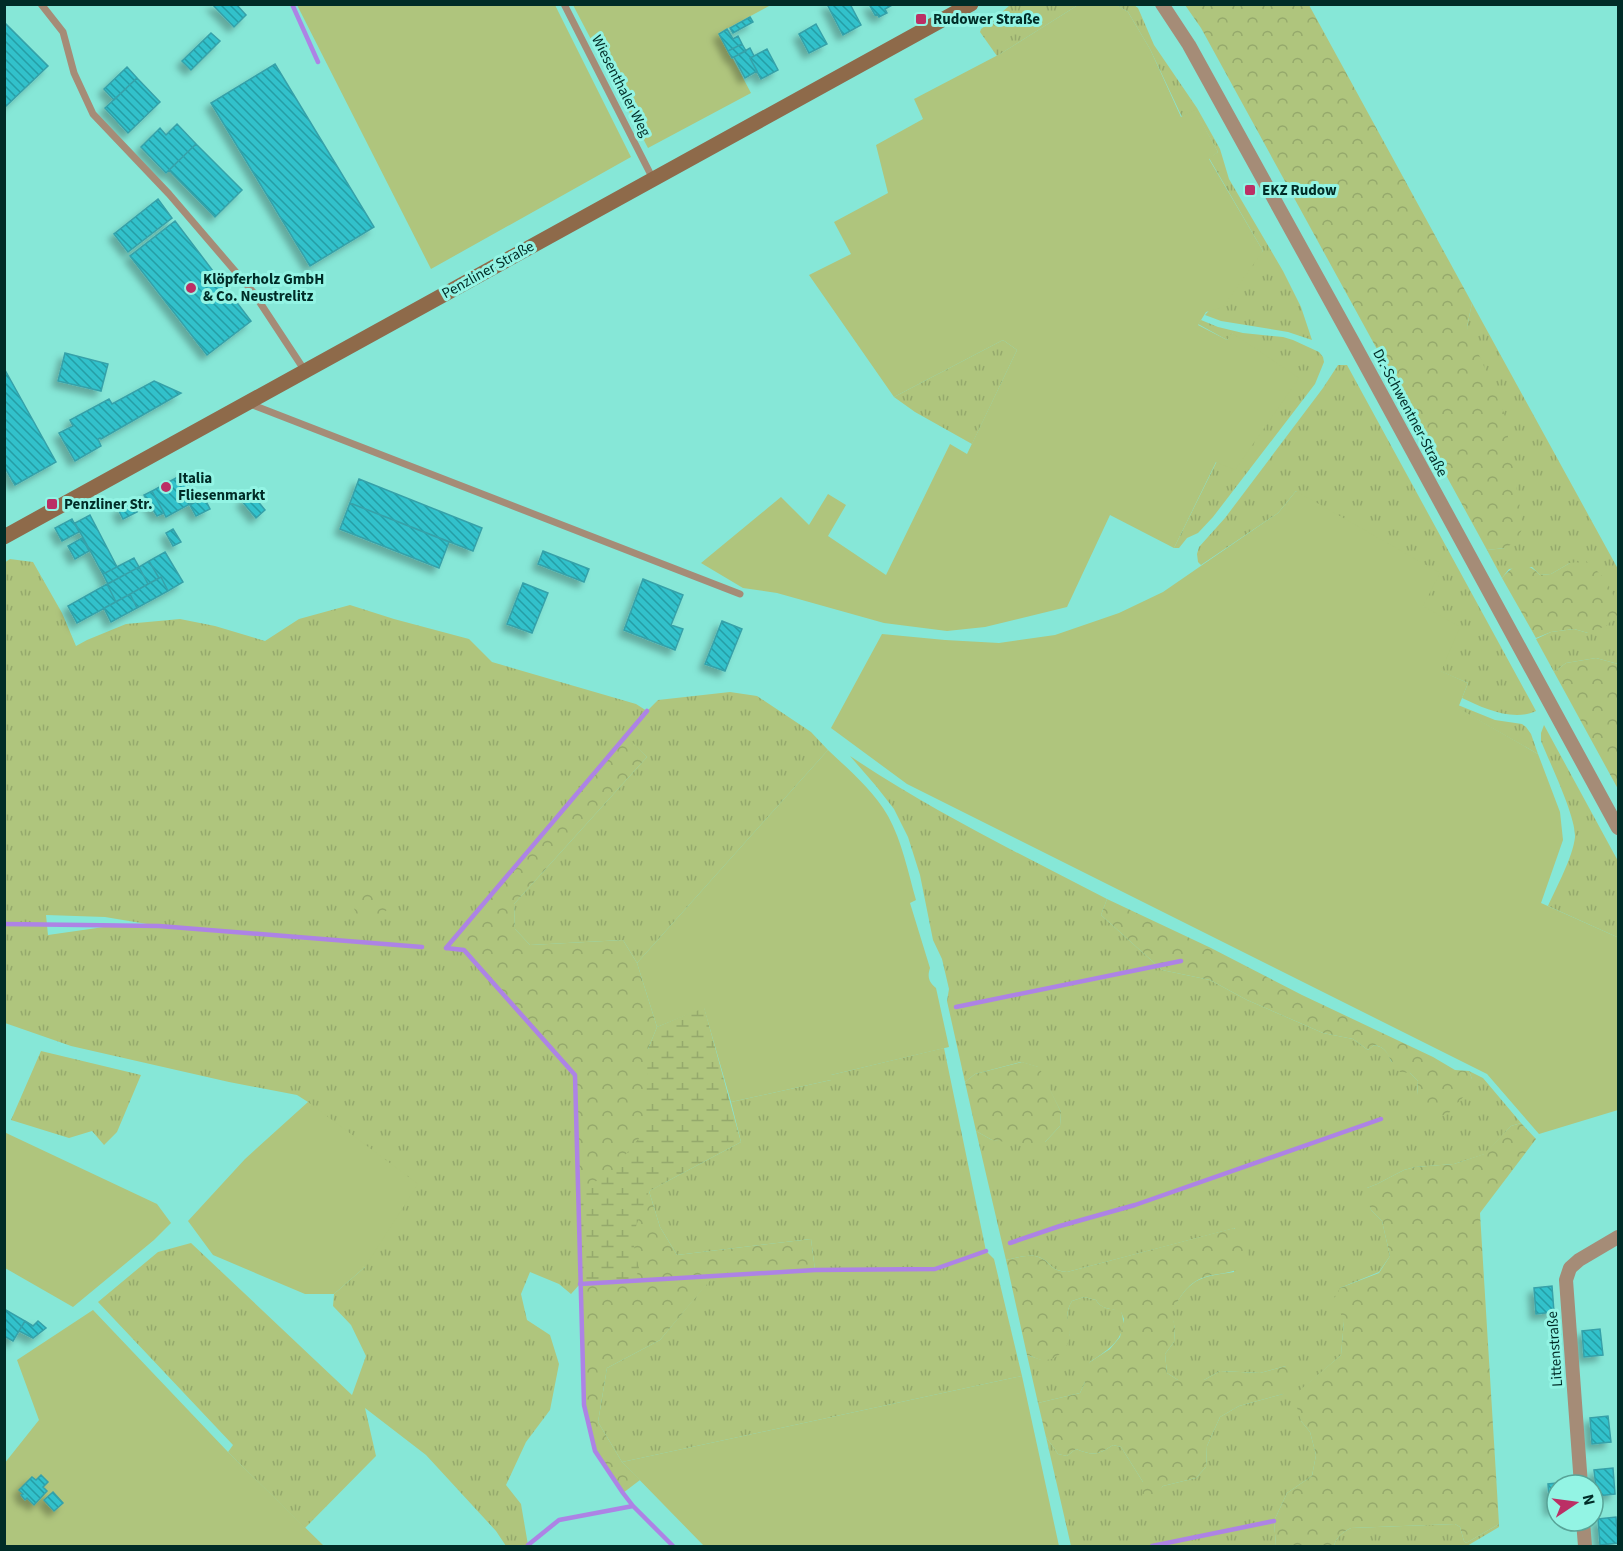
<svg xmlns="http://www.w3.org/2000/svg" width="1623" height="1551" viewBox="0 0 1623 1551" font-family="'Source Sans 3',sans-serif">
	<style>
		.grass { fill: url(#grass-tufts); fill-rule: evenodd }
		.forest { fill: url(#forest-crowns) }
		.wetland { fill: url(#wetland-marsh) }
		.garden { fill: #afc57d }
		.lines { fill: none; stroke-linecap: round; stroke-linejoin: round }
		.stream { stroke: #ad83e5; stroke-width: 4.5 }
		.building { fill: url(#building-back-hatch); stroke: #36a1a9; stroke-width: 1.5; filter: url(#shadow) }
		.service { stroke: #a58c77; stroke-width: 7 }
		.minor { stroke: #a58c77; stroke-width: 14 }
		.secondary { stroke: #8e6a4a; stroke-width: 15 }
		.poi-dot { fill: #bb2f65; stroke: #93f4e4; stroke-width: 2 }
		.labels { text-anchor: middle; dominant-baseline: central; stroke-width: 6; stroke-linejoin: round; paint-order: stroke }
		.poi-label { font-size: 15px; font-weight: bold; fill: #002c27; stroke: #93f4e4; text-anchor: start }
		.street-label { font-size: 15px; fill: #002c27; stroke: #93f4e4 }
	</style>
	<defs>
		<pattern id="grass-tufts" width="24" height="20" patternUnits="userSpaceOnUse" patternTransform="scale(1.5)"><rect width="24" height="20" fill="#afc57d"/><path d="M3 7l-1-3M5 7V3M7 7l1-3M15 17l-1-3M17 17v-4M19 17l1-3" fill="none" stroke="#95a96c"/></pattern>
		<pattern id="forest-crowns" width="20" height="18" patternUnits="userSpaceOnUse" patternTransform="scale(1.5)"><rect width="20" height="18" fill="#afc57d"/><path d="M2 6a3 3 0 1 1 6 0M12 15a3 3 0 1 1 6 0" fill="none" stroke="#95a96c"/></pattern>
		<pattern id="wetland-marsh" width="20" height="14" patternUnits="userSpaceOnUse" patternTransform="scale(1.5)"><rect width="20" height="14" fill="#afc57d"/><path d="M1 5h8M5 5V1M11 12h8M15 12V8" fill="none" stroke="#95a96c"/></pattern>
		<pattern id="building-back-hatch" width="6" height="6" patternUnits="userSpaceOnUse" patternTransform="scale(1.5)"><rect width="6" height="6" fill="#30c1cb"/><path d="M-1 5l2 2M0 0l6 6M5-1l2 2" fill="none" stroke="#269da5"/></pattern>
		<filter id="shadow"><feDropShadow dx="-5.5" dy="5.5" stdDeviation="3" flood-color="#0004"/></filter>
	</defs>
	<rect width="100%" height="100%" fill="#86e7d7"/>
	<!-- grass -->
	<path class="grass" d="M1010,5h68l-81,51 -17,-24 1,-3 11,-8z
		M1117,5h17l4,3 16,37 43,63 23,41 9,30 54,92 18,36 11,33 -24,-8 -67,-11 -16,-6 58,-64 -54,-93 9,-6 -23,-41 -13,6 -32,-68 -22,-37z
		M1472,303l146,266v95l-22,-6 -30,5 -12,9 -18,-33 15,-7 23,-3 14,4 -18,-70 -19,11 -11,1 -8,-8 -23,2 -7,9 -15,-28 18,-2 -38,-221z
		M1201,320l17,7 25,6 40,4 10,3 26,12 4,5 1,5 -9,22 -102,133 -15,16 -11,5 -8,10h-5l43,-87 16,-128 -6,7 -29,-16z
		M1003,340l14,10 -45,94 -57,-32 -21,-15z
		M1338,365h9l189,346c-23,11 -53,-3 -74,-13l6,-15 -28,-12 -17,-65 -127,-115 -18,22 -77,52 -3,-3 -1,-8 2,-7 26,-29 98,-130z
		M10,559l23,3 29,51 14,33 11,-6 39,-16 54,-5 35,7 50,15 34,-22 51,-14 44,14 75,20 23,23 144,42 11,7 11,-11 72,-8 27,4 54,36 17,18 -191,213 -14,-23 -93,5 -15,-16 -1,-25 133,-147 -21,-20 -180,211 18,2 111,125 5,209 -9,10 -12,-10 -29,-12 -9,22 6,26 23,15 9,29 -9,46 -24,32 -20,43 15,19 7,41 -1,1h-21l-10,-15 -70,-76 -61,-47 11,48 -71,72 -77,-76 5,-7 -135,-143 60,-50 33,-9 161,152 14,-39 -15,-31 -18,-19 1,-12 31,-27 -57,-165 -11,-7 -68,-13 -158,-36 -66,-23 -1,-460zM46,915l59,2 48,8h-35l-70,10z
		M1458,705l37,15 27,4 4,3 5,7 7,20 -81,-46z
		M1544,725l74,136v75l-1,1 -69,-31c8,-18 25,-49 27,-69 1,-20 -25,-74 -34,-96v-8z
		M850,756c82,55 170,98 257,143l-6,16 61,55 48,10 37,20 76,33 30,6 15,11 6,-5c10,2 14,7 17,16l19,12 8,8 -1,14 55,-16 -3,-8 14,7 38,45 -10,3 -26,28 -31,10 -39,3 -11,3 -27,14 -10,4 4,22 11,11 8,35 -11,16 -39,16 4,33 -3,34 -42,37 2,29 9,11 6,23 -4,21 -25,17 -13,28 2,25h-205l-25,-109 12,17 9,2 9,-7c17,7 22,6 37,-4l8,2 22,35v22h14v-11l6,-7 33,-8 10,-11 1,-21 13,-29 19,-11 44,-12 3,-28 -26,7 -40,-2 -16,9h-26l-11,-7 -2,-19 9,-12 1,-13 -4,-17c19,-33 26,-35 63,-40l1,-44 -168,44c-18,-2 -13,-7 -26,-14 -10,-5 -25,0 -35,2l-30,-129 16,9 53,2 15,-16 1,-14 -23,-45 -17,-5 -46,12 -10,8 -18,-81 2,-12 -7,-30 -9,-19 -13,-65 -12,-38 -14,-28 -18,-23z
		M944,1048l42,203 8,8 28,117 -400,86 -24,-40 9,-54 53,-28 53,-64 102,-6 -4,-31 -134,16 -17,-28 -11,-36 92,-49 -10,-40 100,-22v-5z
		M41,1051l100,24 -24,57 -13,13 -12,-14 -23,7 -58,-18z
		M1084,1297l12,3c7,11 14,7 25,11 9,26 -13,39 -31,51l-5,20 -5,11 -42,10 -11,-48 15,5 28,-25c-3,-13 -5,-23 2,-34z
		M1455,1524l5,3 4,14 2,2 33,-19v3l-32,19h-133c2,-9 9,-14 17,-18z"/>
	<!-- forest -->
	<path class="forest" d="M1185,5h124l163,298 -5,24 37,86 19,113 -6,15 -12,7 -18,2 -286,-522z
		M1586,561c20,17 29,28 31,54l-11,11 -18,7 -14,-4 -23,3 -15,6 -34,-60c13,-16 24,-17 38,-3l11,-1 19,-11z
		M1596,658l22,6v125l-64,-117 12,-9z
		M626,736l21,21 -133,147 1,25 15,16 93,-5 14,23 20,64 -9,22 18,133 -17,9 11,36 17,28 134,-16 4,31 -102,7 -53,63 -53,28 -9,54 24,40 18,18 -17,13 -28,-42 -11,-46 -9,-330 -110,-125 -19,-2z
		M372,892l20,9 -6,10 -17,10 -12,-6 -6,-13 3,-5z
		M1107,899l104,49 91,47 131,62 22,13 14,1 3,8v8l-24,27 -9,2 -15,-8 -7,-13 1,-14 -8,-8 -10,-1c-2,-3 -5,-5 -7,-9 -7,-9 -5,-15 -19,-18l-6,5 -15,-11 -30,-6 -76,-33 -37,-20 -48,-10 -61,-55z
		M1022,1062l17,5 22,45 -1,14 -15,16 -12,4 -41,-6 -16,-9 -11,-49 10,-8z
		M1521,1123l15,16 -56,74 19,311 -33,19 -2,-2 -4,-14 -5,-3 -104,4c-8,4 -15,9 -17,18h-58l-2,-25 13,-28 25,-17 4,-21 -6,-23 -9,-11 -5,-17 3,-13 42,-36 3,-34 -10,-22 6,-11 39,-15 11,-17 -8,-35 -11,-11 -5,-15 1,-7 10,-4 27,-14 11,-3 39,-3 30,-10 27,-28z
		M1234,1228c15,12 17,20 11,38 -11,6 -20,7 -32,9 -23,4 -31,18 -41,37l3,17 -1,13 -9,12 2,19 11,7h26l16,-9 40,2 26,-7 7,7 -1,9 -9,12 -44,12 -19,11 -13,29 -1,21 -10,11 -33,8 -5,7 -1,11 -5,5 -6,1 -4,-6 1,-22 -22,-35 -8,-2c-15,10 -20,11 -37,4l-9,7 -9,-2 -12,-17 -8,-34 42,-10 5,-11 -2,-9 7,-11 20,-13 10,-12 4,-18 -3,-7c-11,-5 -18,-1 -25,-12l-12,-3 -12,4c-8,13 -3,19 -2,32 0,15 -14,29 -29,27 -4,-1 -9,-4 -14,-5l-21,-95c10,-2 25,-7 35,-2 13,7 8,12 26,14z"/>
	<!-- wetland -->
	<path class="wetland" d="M704,1007l37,135 -92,49 -17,46 7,31 -4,13 -55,3 -2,-96 29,-11 38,-46 3,-82 9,-22z"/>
	<!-- garden -->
	<path class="garden" d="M297,5h258l76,152 -200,112z
		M573,5h198l-52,28 32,60 -103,55z
		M1078,5h39l11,7 22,37 31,68 14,-7 23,42 -9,7 54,92 -40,56 -17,5 -8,13 29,15 5,-7 67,45 -64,92 -19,-8 -42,86 -64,-33 -43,92 -82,20 -38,4 -63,-8 -107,-30 -34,-5 -42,-25 80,-66 28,28 19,-31 18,11 -18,31 58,39 64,-131 17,10 50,-104 -14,-10 -109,57 -85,-122 42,-21 -17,-32 54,-29 -12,-48 47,-26 -9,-20 86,-45z
		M1296,491l144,82 -17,33 37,21 -19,44 27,12 -10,25 80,46 22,58 3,28 -22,63 76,34 1,-1v174l-79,24 -52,-60 -580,-290 -76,-56 51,-94 63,6 54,3 56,-8 64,-22 44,-21 115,-79z
		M828,750c21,20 45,40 60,66 14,25 20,56 28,84l-6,3 20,65c-3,9 -1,14 6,20l13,59 -118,28v5l-100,22 -27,-94 -47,19 -20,-64z
		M308,1102l110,82 -53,83 -31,27h-29l-92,-39 -25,-34 57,-62z
		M4,1132l153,72 14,19 -17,17 -81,67 -68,-39z
		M93,1310l135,142 96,94h-319l-1,-82 35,-44 -22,-60z
		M1022,1376l37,170h-355l-82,-84z"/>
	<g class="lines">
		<!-- stream -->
		<path class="stream" d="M292,4l26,58
			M4,924l155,2 263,21
			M446,948l18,2 111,125 9,330 11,46 28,42 10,13 40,40
			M446,948l201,-237
			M956,1007l225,-46
			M1010,1243l50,-17 75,-21 246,-86
			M580,1284l235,-14 120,-1 51,-18
			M528,1545l31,-25 74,-14
			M1152,1546l122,-25"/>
	</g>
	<!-- building -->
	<path class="building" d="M212,4h24l10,11 -12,12z
		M827,4h23l11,21 -18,10z
		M869,4h25l-9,5 2,4 -8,4 -2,-3 -2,1z
		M750,17l3,5 -20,11 -3,-5z
		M4,22l44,44 -44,42z
		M816,24l11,20 -18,9 -10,-19z
		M727,29l6,10 5,-3 4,8 -14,7 -9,-17z
		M211,33l9,8 -29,29 -9,-9z
		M742,44l4,7 -14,7 -4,-7z
		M750,48l4,8 -4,2 7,13 -12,7 -11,-21z
		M767,49l11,21 -17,9 -11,-21z
		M275,64l99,163 -64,39 -99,-163z
		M127,67l10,11 -23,22 -10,-11z
		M137,78l23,24 -32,31 -23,-25z
		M177,124l19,20 -30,29 -25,-26 19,-19 6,7z
		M196,144l46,46 -27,27 -46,-47z
		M158,199l14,19 -44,34 -14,-18z
		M175,221l76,100 -44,34 -77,-99z
		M65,353l43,11 -7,27 -43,-10z
		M5,370l51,92 -41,23 -11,-19z
		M154,381l27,12 -80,46 -1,-1 -2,1 3,7 -26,15 -16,-28 14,-7 -3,-6 39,-21 3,5z
		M185,473l14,26 -33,18 -14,-26z
		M359,479l123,49 -9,23 -123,-48z
		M152,491l12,22 -7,3 -13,-21z
		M251,493l14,17 -9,8 -14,-17z
		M204,497l6,12 -14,7 -6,-11z
		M131,502l6,10 -14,7 -5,-10z
		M350,503l99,39 -10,26 -99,-39z
		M90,515l27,52 -14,7 -28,-51z
		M72,519l7,13 -17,9 -7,-13z
		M173,529l8,13 -8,4 -7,-13z
		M82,538l7,13 -14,8 -7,-13z
		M543,551l46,18 -5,13 -46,-18z
		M165,552l18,30 -15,9 -7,-14 -2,1 -10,-17z
		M134,558l5,9 -31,17 -5,-10z
		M149,561l10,17 -11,6 -9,-17z
		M139,567l9,17 -32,18 -9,-18z
		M161,577l7,14 -31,17 -7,-14z
		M643,579l40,16 -12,30 12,4 -8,21 -51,-20z
		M523,583l25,10 -16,40 -25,-9z
		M107,584l9,18 -39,21 -9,-17z
		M130,594l7,14 -26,14 -7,-14z
		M722,621l20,8 -17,42 -20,-7z
		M1552,1286l2,26 -18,2 -2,-26z
		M4,1309l21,12 -12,20 -9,-5z
		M25,1321l8,5 5,-5 8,7 -13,10 -14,-7z
		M1600,1329l3,26 -19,2 -2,-26z
		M1608,1416l3,26 -19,2 -2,-26z
		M1613,1468l2,26 -18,2 -3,-26z
		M41,1475l7,7 -5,5 4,4 -13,14 -7,-7 -2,2 -4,-5 2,-1 -4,-4 13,-13 4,3z
		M1566,1482l1,3h-10v24l-7,1 -2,-26z
		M53,1492l10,11 -9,8 -10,-11z
		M1616,1517l2,26 -18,2 -2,-26z"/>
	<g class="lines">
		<!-- service -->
		<path class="service" d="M41,4l22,28 11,41 19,41 76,80 84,98 52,79
			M564,4l89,175
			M250,404l490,190"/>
		<!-- minor -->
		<path class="minor" d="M1162,4l27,41 164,297 265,486
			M1581,1485l-15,-205 4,-12 9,-8 39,-23
			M1583,1521l2,25"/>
		<!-- secondary -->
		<path class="secondary" d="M4,537l967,-533"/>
	</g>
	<!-- markers -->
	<g class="poi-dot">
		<rect x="915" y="13" width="12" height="12" rx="3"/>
		<rect x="1244" y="184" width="12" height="12" rx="3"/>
		<circle cx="191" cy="288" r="6"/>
		<circle cx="166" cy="487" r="6"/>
		<rect x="46" y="498" width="12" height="12" rx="3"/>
	</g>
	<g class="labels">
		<!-- poi labels -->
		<g class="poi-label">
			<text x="933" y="19">Rudower Straße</text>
			<text x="1262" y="190">EKZ Rudow</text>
			<text x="203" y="279">Klöpferholz GmbH<tspan x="203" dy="17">&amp; Co. Neustrelitz</tspan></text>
			<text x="178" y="478">Italia<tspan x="178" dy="17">Fliesenmarkt</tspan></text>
			<text x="64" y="504">Penzliner Str.</text>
		</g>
		<!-- street labels -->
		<g class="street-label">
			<text transform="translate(621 86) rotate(63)">Wiesenthaler Weg</text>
			<text transform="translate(488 270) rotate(-29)">Penzliner Straße</text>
			<text transform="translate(1410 413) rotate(62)">Dr.-Schwentner-Straße</text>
			<text transform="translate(1555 1349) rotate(-94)">Littenstraße</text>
		</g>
	</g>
	<!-- border -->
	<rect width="1623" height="1551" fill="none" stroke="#002c27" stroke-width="12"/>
	<!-- north arrow -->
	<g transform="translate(1575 1503) rotate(77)"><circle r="28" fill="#93f4e4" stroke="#58a498" stroke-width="1.5"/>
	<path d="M0-4.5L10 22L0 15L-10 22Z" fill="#bb2f65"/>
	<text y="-9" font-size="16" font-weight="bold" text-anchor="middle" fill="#002c27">N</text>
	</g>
</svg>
